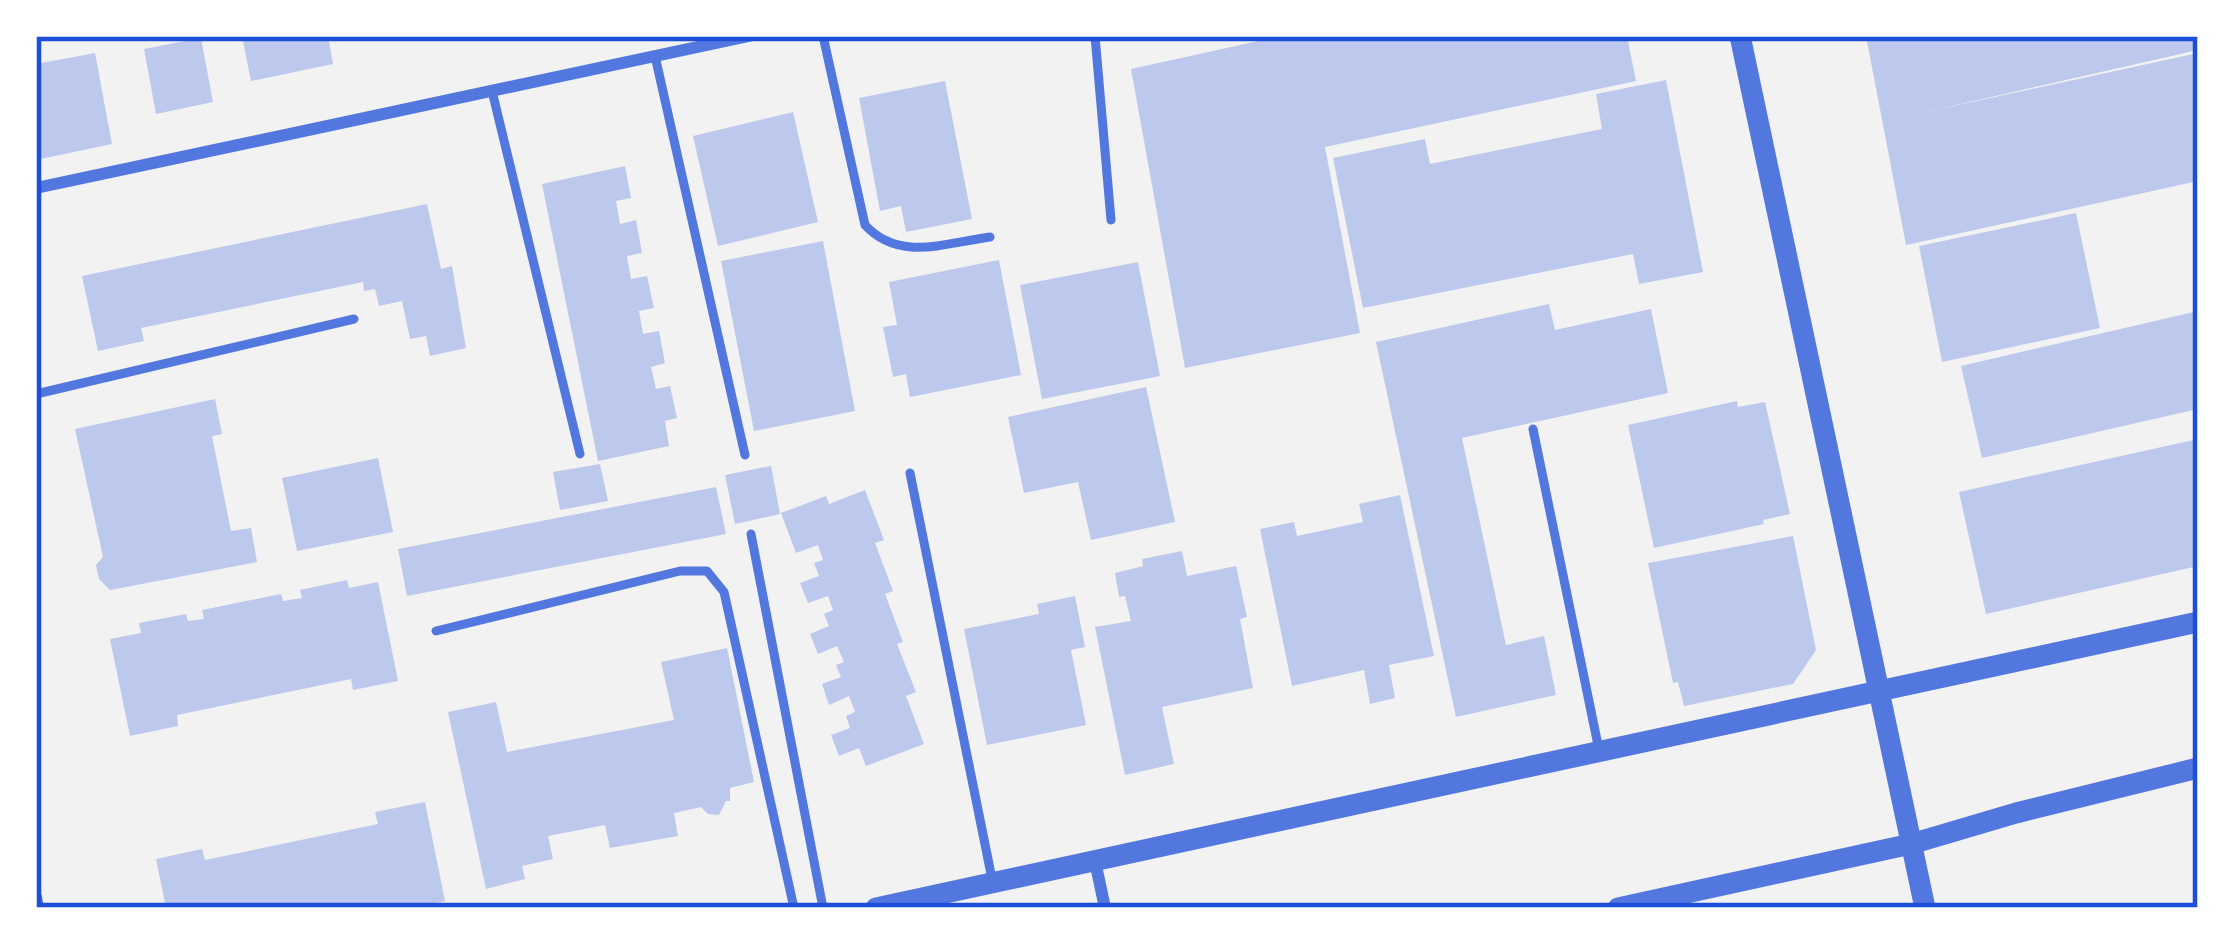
<svg xmlns="http://www.w3.org/2000/svg" width="2234" height="944" viewBox="0 0 2234 944" font-family="'Fira Sans Condensed',sans-serif">
	<style>
		.building { fill: #bdc9ec }
		.lines { fill: none; stroke-linecap: round; stroke-linejoin: round }
		.service { stroke: #5277de; stroke-width: 9 }
		.minor { stroke: #5277de; stroke-width: 12 }
		.tertiary { stroke: #5277de; stroke-width: 21 }
		.neatline { fill: none; stroke: #1d4ed8; stroke-width: 4.5 }
	</style>
	<rect width="100%" height="100%" fill="#f2f2f2"/>
	<!-- building -->
	<path class="building" d="M242,36h86l5,28 -82,17z
		M1281,36h346l9,45 -311,66 35,186 -175,35 -54,-299z
		M1866,36h332v14l-268,61 268,-58v128l-292,64z
		M201,38l12,64 -57,12 -12,-65z
		M95,53l17,91 -76,16v-96z
		M1666,80l37,192 -64,12 -6,-30 -270,54 -30,-150 92,-19 5,25 172,-35 -6,-35z
		M945,81l27,138 -66,13 -5,-26 -21,5 -21,-113z
		M793,112l25,110 -100,24 -25,-110z
		M625,166l6,32 -15,3 4,23 16,-4 6,33 -15,3 4,23 16,-3 7,32 -15,3 4,23 16,-3 6,32 -14,4 5,22 14,-3 7,32 -12,3 4,25 -71,15 -56,-277z
		M427,204l14,65 11,-3 14,82 -36,8 -4,-20 -16,3 -8,-38 -23,5 -4,-17 -11,2 -1,-9 -222,46 3,13 -46,10 -16,-75z
		M2076,213l24,115 -158,34 -23,-116z
		M823,241l32,170 -101,20 -33,-170z
		M999,260l22,115 -111,22 -4,-23 -13,3 -10,-50 14,-2 -8,-43z
		M1138,262l22,114 -118,23 -22,-114z
		M1549,304l6,26 96,-21 17,84 -206,45 44,207 38,-9 12,59 -100,22 -80,-375z
		M2198,311v98l-216,49 -21,-92z
		M1146,387l29,135 -84,18 -13,-58 -54,11 -16,-76z
		M215,399l7,35 -10,2 19,95 20,-3 6,34 -147,28 -11,-11 -3,-14 7,-8 -28,-128z
		M1737,401l1,6 27,-5 25,112 -27,6 1,4 -110,24 -26,-123z
		M2198,439v127l-212,48 -27,-122z
		M378,458l15,74 -96,19 -15,-73z
		M600,464l8,37 -48,9 -7,-38z
		M771,466l9,48 -45,10 -10,-49z
		M716,487l10,47 -319,62 -9,-47z
		M865,490l19,50 -9,3 18,48 -8,3 18,48 -6,2 19,48 -10,4 18,48 -58,22 -7,-18 -20,8 -8,-21 19,-7 -4,-12 9,-4 -6,-16 -20,9 -7,-21 19,-7 -5,-12 8,-3 -7,-16 -19,8 -8,-20 19,-8 -5,-12 9,-4 -5,-14 -20,7 -8,-20 19,-7 -5,-13 9,-3 -5,-15 -22,8 -15,-40 45,-17 3,8z
		M1400,495l34,161 -45,9 6,33 -25,6 -6,-34 -72,16 -32,-157 34,-7 3,14 66,-14 -4,-18z
		M1793,536l23,114 -23,34 -109,22 -6,-24 -5,1 -25,-120z
		M1182,551l5,25 49,-10 11,51 -7,2 13,69 -91,19 12,57 -49,11 -30,-148 36,-6 -6,-25 -6,1 -4,-24 28,-7 -1,-7z
		M347,580l2,8 29,-6 20,99 -45,9 -2,-11 -174,36 1,11 -48,10 -20,-97 31,-6 -2,-10 47,-9 2,7 16,-2 -2,-9 79,-16 2,7 19,-3 -2,-8z
		M1075,596l10,51 -14,3 15,75 -99,20 -23,-116 75,-15 -2,-10z
		M727,648l27,134 -24,6v13h-4l-7,14 -11,-1 -7,-7 -27,6 4,23 -68,12 -5,-23 -57,11 5,23 -31,7 3,13 -39,10 -38,-177 48,-10 11,50 167,-32 -13,-58z
		M425,802l20,99 -30,7h-249l-10,-49 46,-10 3,11 173,-36 -3,-12z"/>
	<g class="lines">
		<!-- service -->
		<path class="service" d="M823,36l42,189c34,37 80,18 125,12
			M1095,36l16,184
			M655,56l90,399
			M492,91l88,363
			M36,394l318,-75
			M1533,429l66,321
			M910,473l82,406
			M751,534l72,374
			M436,631l244,-60h27l17,21 70,316"/>
		<!-- minor -->
		<path class="minor" d="M36,188l713,-152
			M1095,861l10,47
			M36,897l2,11"/>
		<!-- tertiary -->
		<path class="tertiary" d="M1740,36l185,872
			M876,908l1322,-286
			M1618,908l293,-64 105,-31 182,-45"/>
	</g>
	<!-- border -->
	<rect width="2234" height="944" fill="none" stroke="#ffffff" stroke-width="78"/>
	<rect x="39" y="39" width="2156" height="866" class="neatline"/>
</svg>
